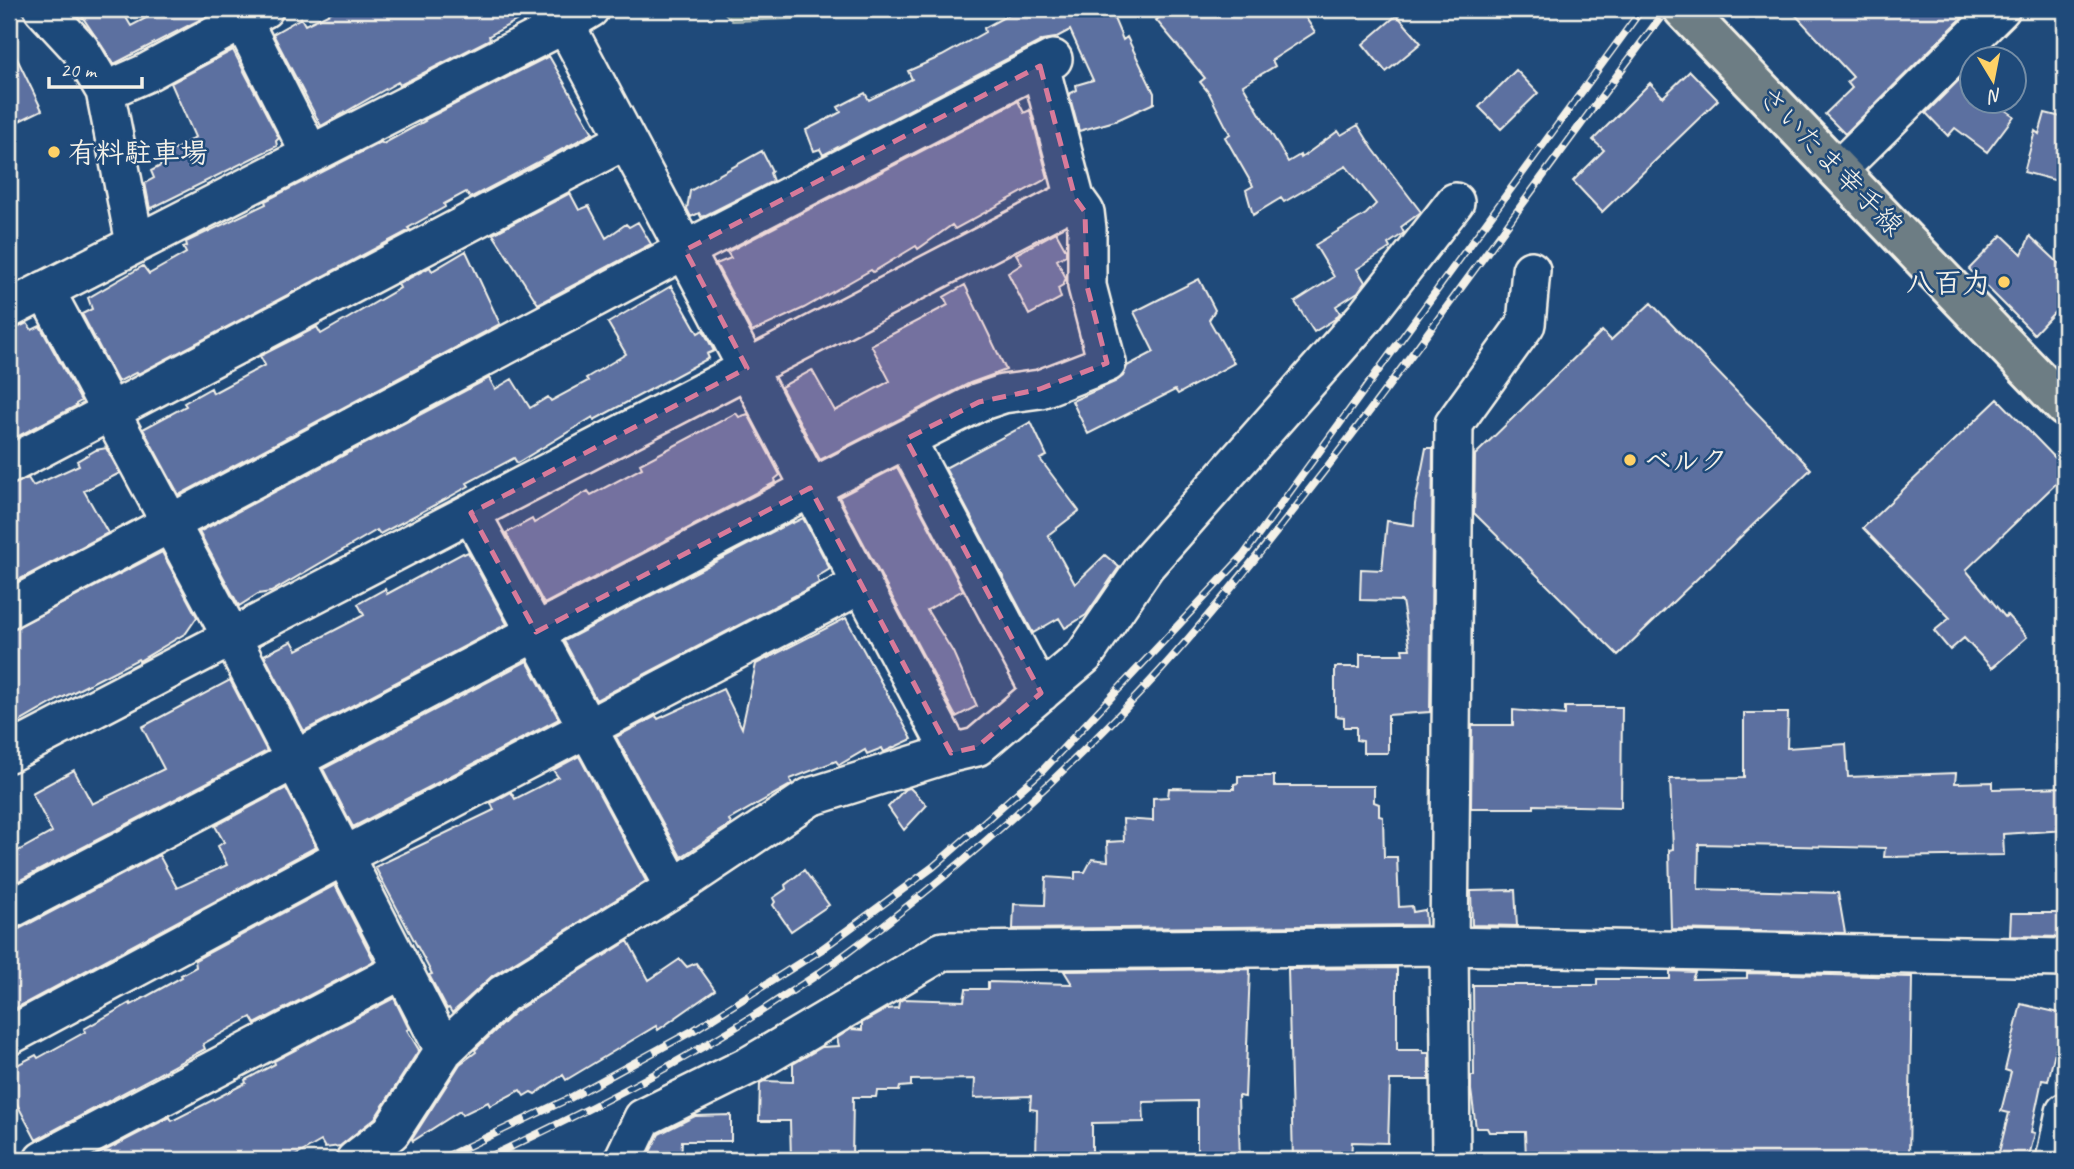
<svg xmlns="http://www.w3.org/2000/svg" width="2074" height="1169" viewBox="0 0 2074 1169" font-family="Caveat,'Klee One',sans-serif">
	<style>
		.cemetery { fill: url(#cemetery-stones); stroke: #a6b6b4; stroke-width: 2 }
		.building { fill: #5b70a0; stroke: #f4f1e8; stroke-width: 2 }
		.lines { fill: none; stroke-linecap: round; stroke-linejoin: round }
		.minor-casing { stroke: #f4f1e8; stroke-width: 42 }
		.major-casing { stroke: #f4f1e8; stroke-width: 44 }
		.minor { stroke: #1f4a7a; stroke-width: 37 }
		.major { stroke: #6d7d84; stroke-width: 38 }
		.rail-casing { stroke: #f4f1e8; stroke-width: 8 }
		.rail { stroke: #1f4a7a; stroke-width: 5; stroke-dasharray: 16; stroke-linecap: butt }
		.marked { fill: #d87a9a; fill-opacity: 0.2; stroke: #d87a9a; stroke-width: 5; stroke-dasharray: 14 9; stroke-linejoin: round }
		.poi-dot { fill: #ffd166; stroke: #1f4a7a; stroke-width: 2.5 }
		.labels { text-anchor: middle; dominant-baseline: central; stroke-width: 5; stroke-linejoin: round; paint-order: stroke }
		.poi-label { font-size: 28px; font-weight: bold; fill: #f4f1e8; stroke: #1f4a7a; text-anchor: start }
		.street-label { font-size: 28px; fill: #f4f1e8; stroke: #1f4a7a }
	</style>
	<defs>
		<pattern id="cemetery-stones" width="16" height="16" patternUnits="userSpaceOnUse" patternTransform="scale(1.75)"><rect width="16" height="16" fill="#587b7f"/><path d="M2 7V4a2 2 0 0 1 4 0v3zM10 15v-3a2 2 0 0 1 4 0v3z" fill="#516465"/></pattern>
	</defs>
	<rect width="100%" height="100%" fill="#1f4a7a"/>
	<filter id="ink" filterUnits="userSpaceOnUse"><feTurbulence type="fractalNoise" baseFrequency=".0143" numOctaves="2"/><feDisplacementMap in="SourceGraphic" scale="14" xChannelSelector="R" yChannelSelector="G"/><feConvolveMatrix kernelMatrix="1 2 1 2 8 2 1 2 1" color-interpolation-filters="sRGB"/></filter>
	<g filter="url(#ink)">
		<!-- cemetery -->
		<path class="cemetery" d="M721,9h109l-37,10 -61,2z"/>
		<!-- building -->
		<path class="building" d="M77,9h44l10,17 32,-17h47l3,4 -99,51z
			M338,9h199l-48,27 1,3 -90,46 -2,-3 -77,44 -48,-92 28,-16 4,7z
			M1019,9h91l13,31 4,-3 27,56v10l-39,18 -36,10 -10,-37 8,-4 -1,-5 17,-5 -23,-50 -15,8 -12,2 -220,115 -3,-6 -6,2 -8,-21 35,-18 -3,-5 27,-14 4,7 43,-21 -4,-8 34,-15 43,-24 -1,-4z
			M1174,9h126l15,23 -43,28 3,6 -32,19 45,77 12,-7 1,3 37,-27 3,4 17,-10 15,24 48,63 -20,15 3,6 -16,11 2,4 -33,21 8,13 -7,10 -22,14 4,7 -5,6 -21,13 -19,-30 39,-25 -19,-32 51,-31 10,-10 -30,-38 -62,36 -3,-4 -28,17 -7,-25 7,-4 -28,-49 5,-3 -21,-41 -9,-11 5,-4 -49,-58z
			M1790,9h181l-126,125 -20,-20 27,-26 -5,-6 6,-5z
			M1397,15l24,28 -35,29 -23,-28z
			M9,42l33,68 -33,16z
			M233,50l46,88 -3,3 1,5 -127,63 -5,-26 9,-5 -3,-7 15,-8 -3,-6 32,-20 -24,-54z
			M549,56l44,77 -123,65 -4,-6 -22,12 1,3 -37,21 2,2 -272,144 -1,-2 -19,10 -36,-68 10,-5 -4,-11 55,-32 6,8 37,-21 -3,-6 4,-1 -1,-4 80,-38 -1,-3 116,-59 2,2 42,-23 -1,-1z
			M1516,70l22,23 -37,36 -22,-22z
			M1969,70l3,4v28h21l21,14 -27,36 -32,-24 -7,8 -22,-23z
			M1690,71l28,29 -116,112 -29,-31 31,-31 -11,-10 57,-57 13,14z
			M1018,101l6,12 6,-3 18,68 -93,51 -3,-4 -34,24 -2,-3 -43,26 -2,-2 -67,38 -52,24 -36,-68 15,-6 -4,-6z
			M2045,113l20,5v65l-41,-11 11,-41 4,3z
			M762,151l10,20 -2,2 3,8 -69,35 -3,1 -2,-4 -8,4 -4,-8 3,-18z
			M570,193l9,17 10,-4 17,32 20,-14 3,3 9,-5 13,22 -113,60 -45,-70z
			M1056,232l10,18v5l-9,5 9,18 -3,7 -5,3 3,10 -32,17 -21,-42 14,-9 -6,-10z
			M2002,235l20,19 8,-18 35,33v32l-31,33 -65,-65z
			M466,251l34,73 -321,171 -36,-66 43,-23 -2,-3 27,-15 2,5 52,-28 -5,-9 57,-29 4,7 79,-46 -2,-4 32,-17 2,4z
			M1199,279l16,31 -6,10 25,43 -56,31 -3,-4 -87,44 -16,-33 43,-19 8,-6 4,-10 27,-14 -20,-40z
			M965,285l41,85 -36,13 -150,77 -39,-73 31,-17 23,41 55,-30 -19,-36 77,-40 -4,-8z
			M671,286l27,47 5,-3 11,21 -7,3 2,4 -115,62 -1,-3 -76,46 -3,-5 -47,25 2,3 -25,14 -64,34 -3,-4 -106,62 -13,2 -19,12 -40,-74 290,-154 6,11 17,-10 18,29 18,-11 3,4 37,-20 -2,-3 40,-24 -18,-31z
			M1651,303l160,166 -193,186 -144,-142 1,-58 127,-124 9,9z
			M27,323l5,7 8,-4 41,75 -5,3v2l-67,35v-109z
			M1998,399l67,69v7l-99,95 39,47 2,-2 20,22 -35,31 -28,-30 -14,12 -16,-19 16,-13 -87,-90z
			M736,413l3,4 9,-3 32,61 -5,4 1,3 -232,122 -38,-71 26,-14 2,4 54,-32 3,4 51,-27 -2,-4z
			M1031,422l16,34 -7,3 39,52 -31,24 27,49 30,-29 14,12 -33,48 -21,13 -6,-10 -26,15 -88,-165z
			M106,448l14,25 -36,18 24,42 -99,52v-99l19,-8 5,8 46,-21 -2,-4 19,-11z
			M1426,448h7l-3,264 -42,3v38h-25v-12l-7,-1v-13h-12v-10l-9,-1v-49h25v-13h43l-1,-5h8l-8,-48 -42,-1 1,-31 21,1 5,-49 27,4 1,-21z
			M897,467l66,123 -36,20 26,42 24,54 -21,11 -117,-220z
			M803,518l27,51 -13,8 2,6 -223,117 -32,-59 229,-120v2z
			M162,552l35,65 -11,16 -47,28 -1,-2 -80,41 -49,28v-97z
			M468,552l39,72 -203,107 -40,-76 28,-14 5,9 67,-35 -6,-11 27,-15 2,5 76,-41 1,1z
			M846,618l66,121 -28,13 -2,-4 -15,6 -2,-4 -26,15 -3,-4 -46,18 2,5 -63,36 2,4 -50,33 -65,-120 40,-21 2,3 65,-30 19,39 14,-64z
			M527,661l32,58 -206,108 -30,-58z
			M230,680l37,71 -258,135v-30l43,-24 -20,-39 42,-23 18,34 72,-35 -22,-42z
			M1565,707h57l-1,100 -87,-2v3h-63l1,-83h41v-15l52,5z
			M1744,713h44l-1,35 59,-4 2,33 108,-4 -1,10 38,-1v7l72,-2v43l-62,4 1,21 -120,2 1,-9 -186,-4 -1,45 140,4 7,40 -174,-4 -2,-79 4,-1 -3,-70 74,-1z
			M579,756l67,125 -154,95 -40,37 -3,-5 -2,1 -18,-34 3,-1 -57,-107 119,-57 -3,-7 20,-11 4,7 43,-22 -5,-7z
			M1238,776h36v10h100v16l5,2v12l4,1 1,40h13l2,50 13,-1 1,6 12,-2 1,15 -413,4 1,-25 31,1 1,-28 29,2v-7h10l7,-13 16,2 -1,-19 17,-1 -1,-22 30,2v-23l15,-1 1,-9 65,1v-5l4,-1z
			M286,788l30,59 -307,165v-81l10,-2 140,-74 18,33 50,-23 -9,-19 6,-4 -9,-16z
			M910,788l17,17 -23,25 -16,-23 17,-18z
			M804,870l25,35 -38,26 -18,-26 2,-3 -2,-4 13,-9 -1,-4z
			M335,885l39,76 -119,63 -4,-7 -48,27 2,5 -169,91 -27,-51v-20l27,-14 2,3 47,-26 -1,-3 46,-26 1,2 51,-28 -1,-2 15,-8 -1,-7z
			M1515,890l2,36 -45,-1 -1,-34z
			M2011,913h52l1,24 -54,-1z
			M628,941l21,39 31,-21 7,8 9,-4 19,27 -57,40 -2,-4 -90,54 -3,-5 -28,19 -4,-2 -7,4 -4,-6 -30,16 -2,-4 -26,13 -2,-4 -47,30 -1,-2 48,-75 16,-12 -1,-2 41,-39z
			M1397,968v82h26v3h6v27h-39l-2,63 -36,-1 -1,18h-58l-5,-191z
			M1250,969l-5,128 -7,-1 2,64h-43v-59l-54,1 1,20 -52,1v37h-56l1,-50 -7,-1 1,-13 -57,2 1,-19 -64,1v6l-11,1 -1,4h-22l-1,6h-23l-1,63h-61l-1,-39h-31l1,-38 4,-2 29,1v-18l29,-17 17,-1 -2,-8 14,-9 11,1v-7l25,-14 11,-1 1,-6 4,-3 61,2 2,-12h22v-7l84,2 -8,-13z
			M1670,971l25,1 -3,7 55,-1v-5l165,4 -3,183h-383l-1,-28h-36l-2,-4h-11l-5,-38v-14h3l-1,-91h124v-6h73z
			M394,998l15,31 -2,1 12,20 -44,68 -35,28 -15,2 -4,-7 -33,19h-201l83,-43 2,4 74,-38 -1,-3 30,-16 -1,-3z
			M2021,1004l43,10 -16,67 -6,-1 -11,52 4,1 -7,27h-31l12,-47 -8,-2 10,-39 -6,-2z
			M731,1115v26h-49l-1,19h-35l13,-26 36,-18z"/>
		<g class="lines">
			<!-- minor casing -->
			<g class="minor-casing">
				<path id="minor" d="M43,9l37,40 25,42 39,-17 120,-65
					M237,9l73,145
					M565,24l386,729
					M105,91l30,152
					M1839,169l162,-160
					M45,290l187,348 212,412
					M9,309l556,-285 25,-15
					M906,439l135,254
					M9,465l617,-325
					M471,513l203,375
					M9,609l676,-359 368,-191
					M9,753l1066,-555
					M9,910c323,-168 644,-343 970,-508l24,-8 37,-5 67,-26 -20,-77v-57l-2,-17 -10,-14 -35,-132
					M9,1036l335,-180 518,-272
					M43,1160l359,-190
					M355,1160l36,-28 53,-82 59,-56 171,-106 136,-91 141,-44 26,-6 74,-63 33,-28 62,-91 219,-248 90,-115
					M623,1160l20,-42 107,-53 193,-114 506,-5 616,12
					M1451,1160l-2,-214 5,-522 72,-100 5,-54
					M2055,1160l10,-48"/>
			</g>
			<!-- major casing -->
			<g class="major-casing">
				<path id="major" d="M1683,9l382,398"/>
			</g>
			<!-- minor -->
			<use href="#minor" class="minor"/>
			<!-- major -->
			<use href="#major" class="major"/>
			<!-- rail casing -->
			<g class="rail-casing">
				<path id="rail" d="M439,1160l131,-62 124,-68 128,-81 111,-82 110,-97 200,-214 399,-547
					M483,1160c100,-47 196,-95 289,-156 21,-14 43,-27 63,-42 116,-86 228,-184 326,-292 56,-62 108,-128 160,-195 118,-153 229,-312 346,-466"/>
			</g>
			<!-- rail -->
			<use href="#rail" class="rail"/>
		</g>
	</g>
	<!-- marked area -->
	<path class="marked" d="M1040,66l35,132 10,14 2,74 20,77 -67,26 -61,13 -73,37 135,254 -64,54 -26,6 -141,-265 -274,144 -65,-119 276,-145 -62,-118z"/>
	<!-- markers -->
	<g class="poi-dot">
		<circle cx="54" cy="152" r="7"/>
		<circle cx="2004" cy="282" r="7"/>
		<circle cx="1630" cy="460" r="7"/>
	</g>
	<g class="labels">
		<!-- poi labels -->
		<g class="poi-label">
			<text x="68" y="152">有料駐車場</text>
			<text x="1990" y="282" text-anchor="end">八百力</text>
			<text x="1644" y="460">ベルク</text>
		</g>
		<!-- street labels -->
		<g class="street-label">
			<text transform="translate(1831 161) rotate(46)">さいたま幸手線</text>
		</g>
	</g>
	<!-- margin -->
	<rect width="2074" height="1169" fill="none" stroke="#1f4a7a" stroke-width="35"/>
	<rect x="18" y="18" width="2039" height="1134" fill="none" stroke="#f4f1e8" stroke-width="2.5" filter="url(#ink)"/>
	<!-- north arrow -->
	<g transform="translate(1993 80) rotate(170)"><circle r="33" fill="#1f4a7a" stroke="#748da6" stroke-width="2"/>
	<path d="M0-5L12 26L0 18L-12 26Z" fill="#ffd166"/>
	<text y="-10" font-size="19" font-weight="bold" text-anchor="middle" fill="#f4f1e8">N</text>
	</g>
	<!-- scale -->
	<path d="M49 77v10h93v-10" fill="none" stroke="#f4f1e8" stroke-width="3.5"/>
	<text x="60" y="77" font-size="21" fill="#f4f1e8" stroke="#1f4a7a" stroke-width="5" paint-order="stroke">20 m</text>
</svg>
